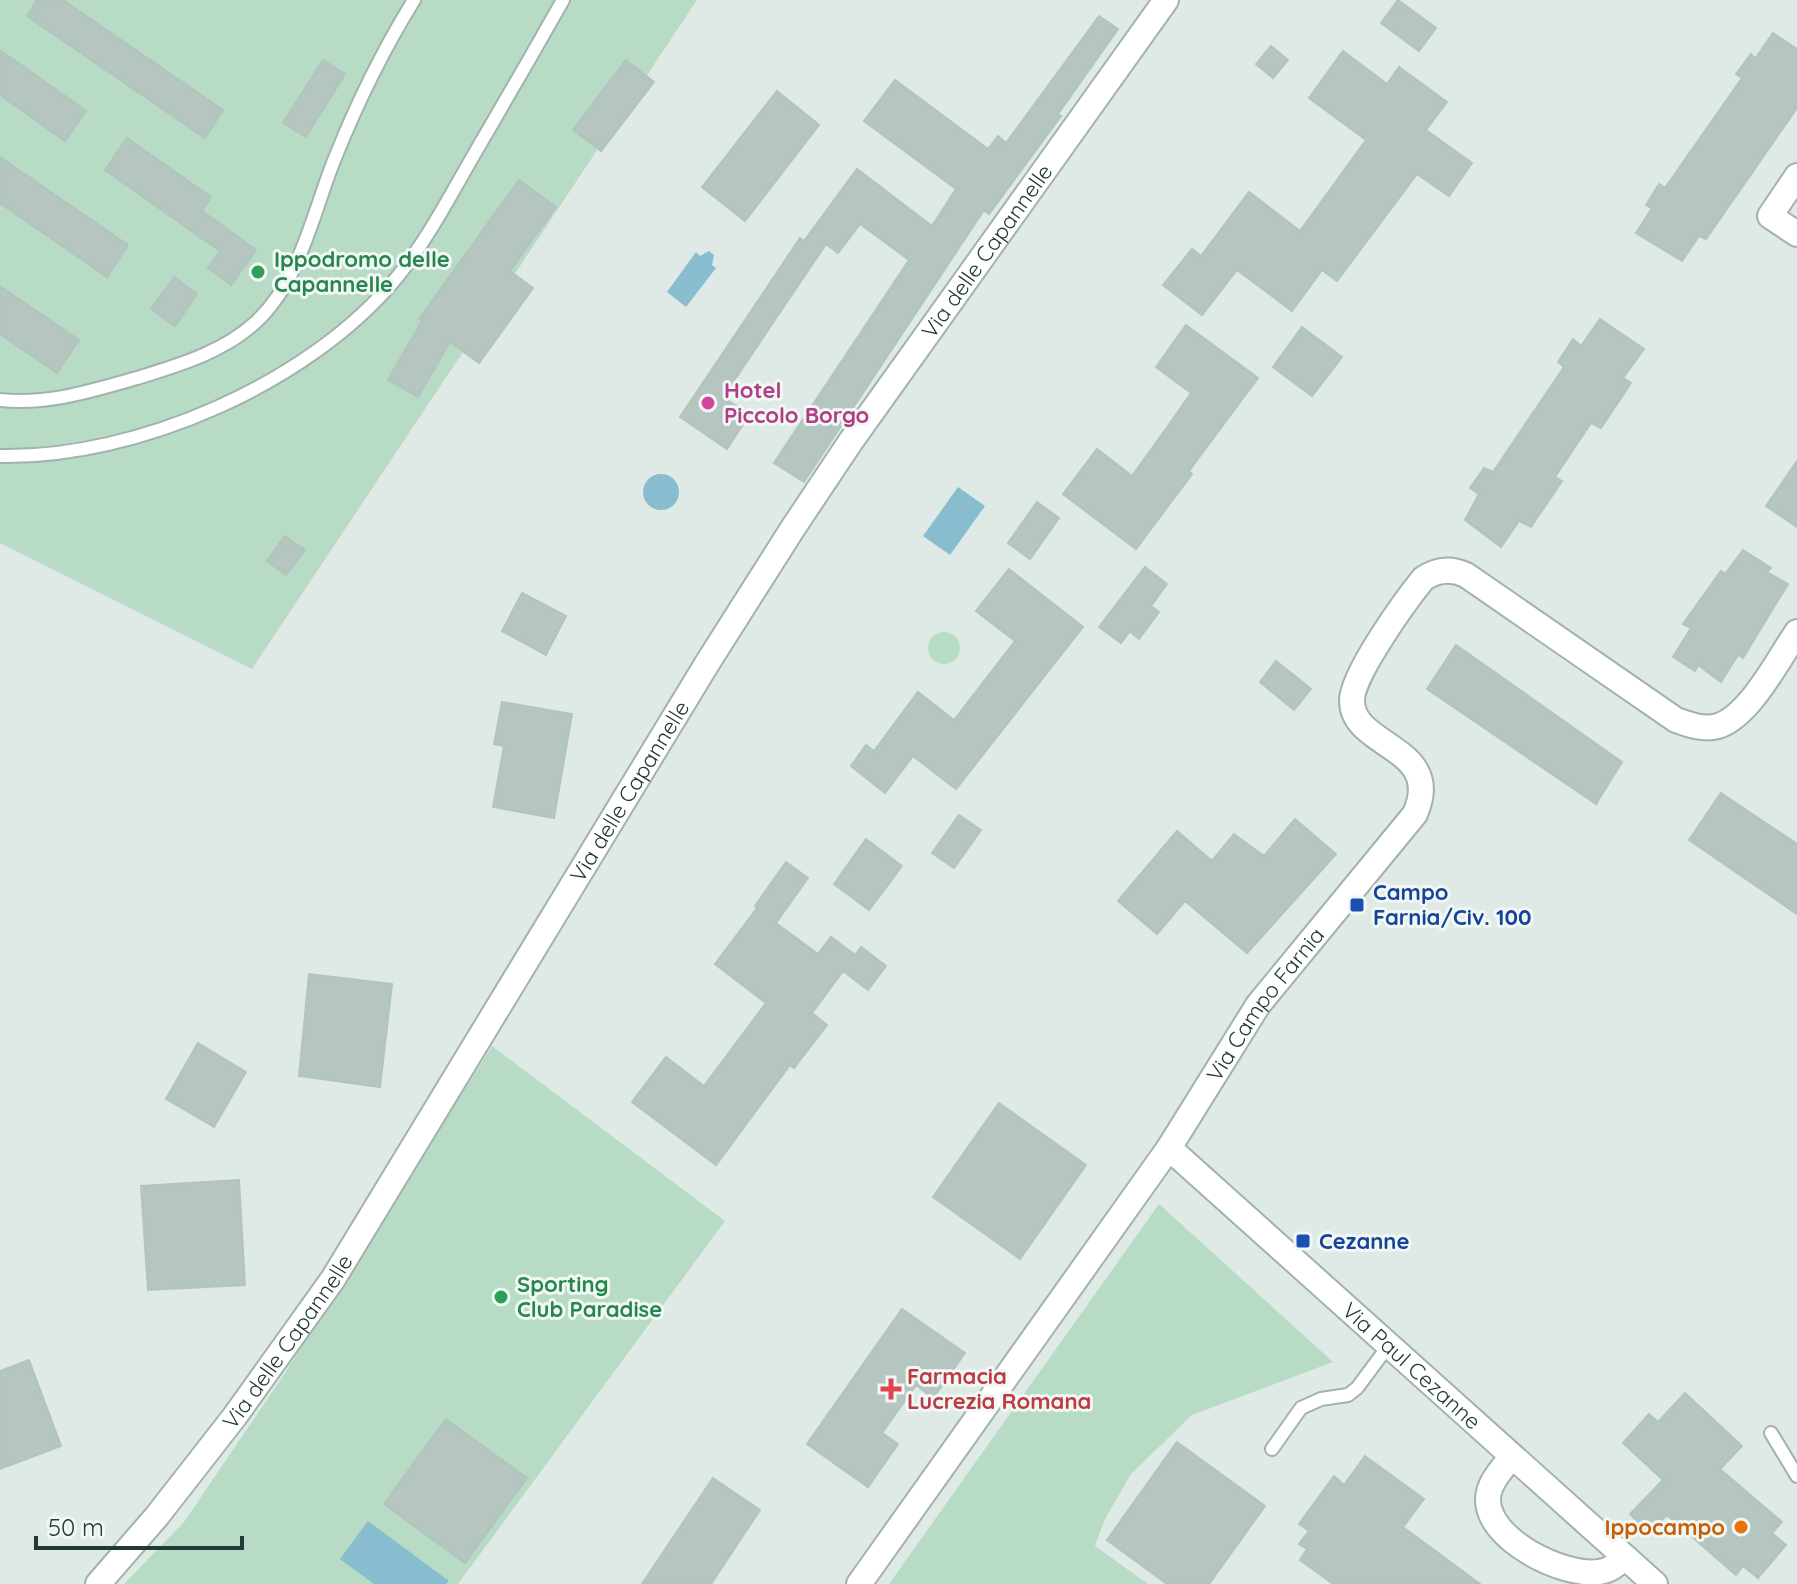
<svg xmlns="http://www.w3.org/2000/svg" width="1797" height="1584" viewBox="0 0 1797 1584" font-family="Quicksand,sans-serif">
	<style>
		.green { fill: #b8dbc5 }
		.water { fill: #88bdcf }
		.building { fill: #b5c5c0; stroke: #b2c4be; stroke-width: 2 }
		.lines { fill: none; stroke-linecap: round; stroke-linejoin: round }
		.lane-casing { stroke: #a2b2ae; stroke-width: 16 }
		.street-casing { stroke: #a2b2ae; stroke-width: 28 }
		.lane { stroke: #fff; stroke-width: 12 }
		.street { stroke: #fff; stroke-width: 24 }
		.leisure-dot { fill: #2e9e5b; stroke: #f0f7f4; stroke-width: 3 }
		.hotel-dot { fill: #d1479c; stroke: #f0f7f4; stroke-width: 3 }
		.transit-dot { fill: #1a4fb4; stroke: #f0f7f4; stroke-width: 3 }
		.health-dot { fill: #e0444e; stroke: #f0f7f4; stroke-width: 3 }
		.food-dot { fill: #e8710a; stroke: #f0f7f4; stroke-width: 3 }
		.labels { text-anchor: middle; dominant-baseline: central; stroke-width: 6; stroke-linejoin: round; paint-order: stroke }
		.street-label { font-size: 22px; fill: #213a36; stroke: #f0f7f4 }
		.leisure-label { font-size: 22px; font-weight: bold; fill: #27864d; stroke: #f0f7f4; text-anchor: start }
		.hotel-label { font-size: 22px; font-weight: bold; fill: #b23c85; stroke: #f0f7f4; text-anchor: start }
		.transit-label { font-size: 22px; font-weight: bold; fill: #164399; stroke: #f0f7f4; text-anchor: start }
		.health-label { font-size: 22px; font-weight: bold; fill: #be3a42; stroke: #f0f7f4; text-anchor: start }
		.food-label { font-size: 22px; font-weight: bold; fill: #c56008; stroke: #f0f7f4; text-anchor: end }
	</style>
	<rect width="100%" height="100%" fill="#dfeae6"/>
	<!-- green -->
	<path class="green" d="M0,0h697l-445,669 -252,-126z
		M928 648a16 16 0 1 1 32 0a16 16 0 1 1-32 0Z
		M492,1046l233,175 -267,363h-334l60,-62 101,-149z
		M1159,1204l174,158 -141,53 -61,59 -26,45 -10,27 53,38h-259z"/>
	<!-- water -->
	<path class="water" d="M709,251l5,4 -2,10 4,3 -30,39 -19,-15 29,-40 4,4z
		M643 492a18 18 0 1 1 36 0a18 18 0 1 1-36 0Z
		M958,487l27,19 -35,49 -27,-19z
		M368,1521l81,60 -3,3h-72l-34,-25z"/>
	<!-- building -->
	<path class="building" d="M37,0h26l160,110 -18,28 -178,-122z
		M1398,0l38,28 -17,23 -38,-28z
		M1099,16l19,13 -60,85 3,2 -72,98 -5,-4 -180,272 -30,-19 135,-203 -49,-36 -22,29 -12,-9 -103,153 26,18 -22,34 -47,-32 120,-179 4,3 53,-72 75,57 24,-37 -92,-68 31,-41 93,69 10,-13 8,7z
		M1773,33l24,16v59l-91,131 -7,-3 -17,25 -46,-28 16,-25 -6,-3 13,-21 6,4 77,-110 -6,-4 15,-20 4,5z
		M1271,46l17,14 -15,18 -17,-14z
		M0,50l86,61 -21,30 -65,-46z
		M1343,51l44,33 12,-17 48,35 -21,28 46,33 -23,33 -32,-22 -80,107 -15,-11 -30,41 -55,-41 -35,45 -39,-30 29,-36 9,7 48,-64 51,39 66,-91 -57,-42z
		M323,60l22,14 -39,63 -23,-14z
		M626,60l28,22 -53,69 -28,-21z
		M777,91l42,34 -74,96 -43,-34z
		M127,138l84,59 -9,14 54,39 -25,35 -23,-17 12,-17 -115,-81z
		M0,157l128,88 -21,32 -107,-74z
		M519,180l37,27 -46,64 23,17 -54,75 -29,-21 -32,55 -30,-17 34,-59 -3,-2z
		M174,277l23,17 -22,32 -24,-17z
		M0,286l79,54 -22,33 -57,-39z
		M1600,319l44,30 -21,29 8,5 -30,45 -10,-5 -36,54 7,4 -31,46 -12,-6 -18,26 -36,-27 14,-26 -9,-6 14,-20 9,4 71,-105 -6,-5 15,-23 8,7z
		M1186,325l72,53 -69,93 3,3 -56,75 -73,-55 34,-45 35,27 36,-50 23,-33 -35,-26z
		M1302,327l40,30 -30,39 -39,-29z
		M1797,461v66l-31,-21z
		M1037,502l22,16 -29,41 -22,-16z
		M285,536l20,14 -19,25 -19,-14z
		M1743,550l28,18 -4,4 21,12 -45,74 -5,-3 -17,27 -23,-17 -3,6 -22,-14 18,-29 -8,-4 38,-53 4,3z
		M1145,567l22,17 -16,22 8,6 -20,27 -9,-8 -9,12 -22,-16z
		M1009,569l74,58 -127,162 -43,-33 -28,37 -34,-27 15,-21 8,6 44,-59 36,28 61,-79 -39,-30z
		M522,593l44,23 -20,39 -44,-24z
		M1456,645l166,117 -26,42 -169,-115z
		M1276,661l35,28 -17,21 -34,-28z
		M502,702l70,12 -18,104 -61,-11 11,-61 -10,-2z
		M1721,793l76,51v70l-108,-74z
		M959,815l22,15 -27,38 -22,-15z
		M1295,819l41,35 -89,99 -62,-52 -28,33 -39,-33 59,-70 35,30 22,-27 30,22z
		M866,839l36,27 -33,44 -35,-26z
		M786,862l22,16 -32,45 42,31 13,-17 24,18 6,-8 25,19 -18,24 -25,-19 -31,42 15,12 -33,43 -4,-3 -74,100 -84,-63 34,-45 38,29 62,-83 -51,-39 42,-56 -2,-2z
		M309,974l83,10 -12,103 -81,-11z
		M198,1043l48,29 -32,55 -48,-28z
		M999,1103l87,62 -66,94 -87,-62z
		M239,1180l6,105 -97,5 -7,-104z
		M902,1309l63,44 -32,45 -17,-13 -34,48 16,11 -30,43 -61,-43z
		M29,1360l32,86 -61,23v-98z
		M1685,1393l57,53 -22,23 62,53 -10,11 14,12 -28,33 -15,-12 -7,9 -69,-60 -18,18 -19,-19 33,-34 -40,-37 26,-29 9,8z
		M446,1419l81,59 -62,85 -81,-59z
		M1177,1442l88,64 -56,78h-42l-60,-44z
		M1365,1456l59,43 -21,28 77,57h-147l-33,-24 7,-11 -8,-5 10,-13 -10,-7 35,-48 10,9z
		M713,1478l47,32 -49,74h-69z"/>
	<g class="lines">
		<!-- lane casing -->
		<g class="lane-casing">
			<path id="lane" d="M0,400c48,5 91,-9 137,-22 42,-13 87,-26 120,-57 44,-42 56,-109 78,-163 22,-55 48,-108 79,-158
				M0,456c136,3 311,-73 398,-180 29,-36 51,-78 74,-118 31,-53 61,-105 91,-158
				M1771,1433l26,43
				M1272,1449l29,-41 20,-9 27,-4 9,-7 32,-43"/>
		</g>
		<!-- street casing -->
		<g class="street-casing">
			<g id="street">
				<path d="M1797,176l-27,40 27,18"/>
				<path id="s1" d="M1169,1148l486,436"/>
				<path d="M1512,1456c-9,12 -24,27 -24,43 -1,41 76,78 111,73 11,-1 18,-8 26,-15"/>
				<path id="s2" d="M98,1584l59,-68 78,-100 98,-137 375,-617 85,-134 58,-87 315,-441"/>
				<path id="s3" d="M859,1584l310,-436 89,-143 157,-191c30,-68 -63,-66 -63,-113 -1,-25 54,-101 71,-122 14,-10 28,-11 43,-4l210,145c14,5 27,10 42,6 32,-10 61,-68 79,-94"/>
			</g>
		</g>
		<!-- lane -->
		<use href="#lane" class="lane"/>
		<!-- street -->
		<use href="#street" class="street"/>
	</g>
	<!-- markers -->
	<g class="leisure-dot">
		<circle cx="258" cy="272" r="8"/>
		<circle cx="501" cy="1297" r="8"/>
	</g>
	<circle class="hotel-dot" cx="708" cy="403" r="8"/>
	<g class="transit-dot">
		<rect x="1349" y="897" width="16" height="16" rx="4"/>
		<rect x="1295" y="1233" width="16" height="16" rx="4"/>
	</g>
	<path class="health-dot" d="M887 1377h8v8h8v8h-8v8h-8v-8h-8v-8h8z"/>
	<circle class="food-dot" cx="1741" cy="1527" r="8"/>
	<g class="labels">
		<!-- street labels -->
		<g class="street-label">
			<text stroke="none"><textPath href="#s2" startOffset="1604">Via delle Capannelle</textPath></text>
			<text stroke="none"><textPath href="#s2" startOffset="956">Via delle Capannelle</textPath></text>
			<text stroke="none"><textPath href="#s3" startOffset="708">Via Campo Farnia</textPath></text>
			<text stroke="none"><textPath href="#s2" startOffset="308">Via delle Capannelle</textPath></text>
			<text stroke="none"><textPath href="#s1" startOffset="326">Via Paul Cezanne</textPath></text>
		</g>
		<!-- leisure labels -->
		<g class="leisure-label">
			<text x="274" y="259">Ippodromo delle<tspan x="274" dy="25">Capannelle</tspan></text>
			<text x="517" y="1284">Sporting<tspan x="517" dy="25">Club Paradise</tspan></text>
		</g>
		<!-- hotel labels -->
		<g class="hotel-label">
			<text x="724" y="390">Hotel<tspan x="724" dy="25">Piccolo Borgo</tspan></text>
		</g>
		<!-- transit labels -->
		<g class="transit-label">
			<text x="1373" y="892">Campo<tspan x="1373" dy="25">Farnia/Civ. 100</tspan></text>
			<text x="1319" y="1241">Cezanne</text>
		</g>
		<!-- health labels -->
		<g class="health-label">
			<text x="907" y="1376">Farmacia<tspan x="907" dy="25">Lucrezia Romana</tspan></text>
		</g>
		<!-- food labels -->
		<g class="food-label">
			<text x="1725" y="1527">Ippocampo</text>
		</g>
	</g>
	<!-- scale -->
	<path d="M36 1536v12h206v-12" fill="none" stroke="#213a36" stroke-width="4"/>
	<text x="48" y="1536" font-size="24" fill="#213a36" stroke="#f0f7f4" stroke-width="6" paint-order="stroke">50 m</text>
</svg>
